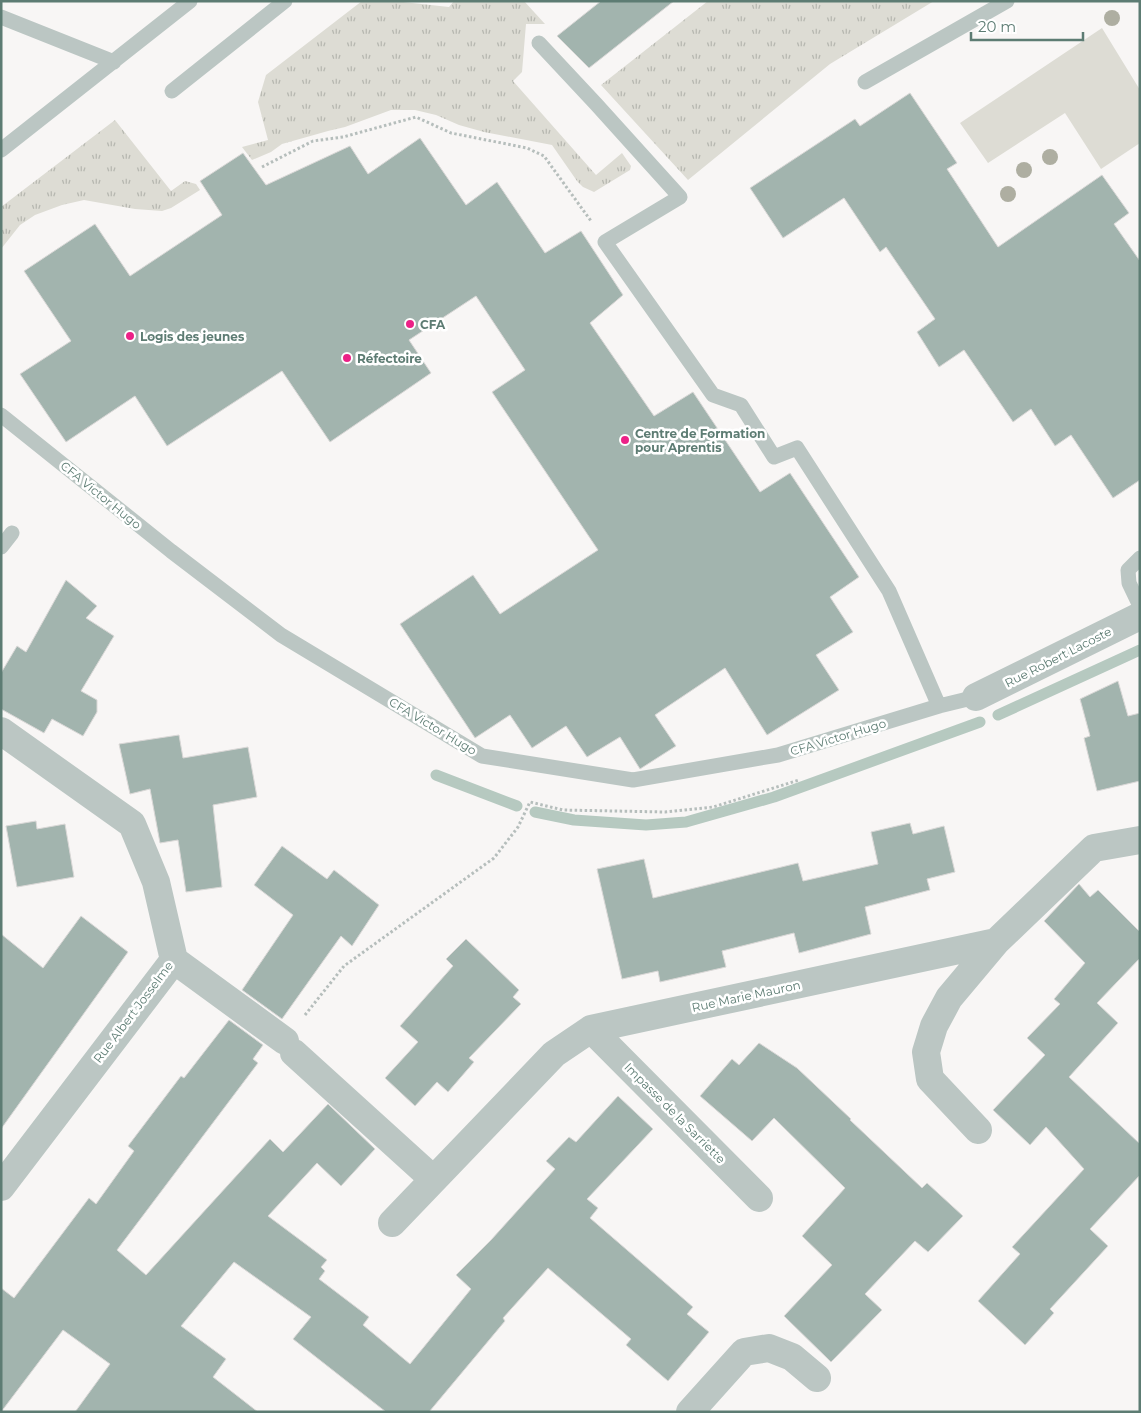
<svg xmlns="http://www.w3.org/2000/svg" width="1141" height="1413" viewBox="0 0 1141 1413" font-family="Montserrat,sans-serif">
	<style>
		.grass { fill: url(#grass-tufts) }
		.garden { fill: #dddcd4 }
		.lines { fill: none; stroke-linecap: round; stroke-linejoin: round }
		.stream { stroke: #b6c9c0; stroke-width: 11 }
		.building { fill: #a2b4ae; stroke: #dad8d7 }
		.path { stroke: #b6bebc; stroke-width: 3; stroke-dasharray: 2.5 2.5; stroke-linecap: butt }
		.service { stroke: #bbc6c3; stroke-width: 15 }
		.minor { stroke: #bbc6c3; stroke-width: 28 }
		.tree { fill: #aeaea1 }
		.poi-dot { fill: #ec2187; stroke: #fff; stroke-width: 2 }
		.labels { text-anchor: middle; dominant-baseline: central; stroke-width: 5; stroke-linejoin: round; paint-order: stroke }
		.poi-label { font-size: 12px; font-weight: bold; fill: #5d7c73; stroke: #fff; text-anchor: start }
		.street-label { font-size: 12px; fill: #5d7c73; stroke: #fff }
	</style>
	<defs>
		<pattern id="grass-tufts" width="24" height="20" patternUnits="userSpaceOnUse" patternTransform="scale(1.25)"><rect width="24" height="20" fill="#dddcd4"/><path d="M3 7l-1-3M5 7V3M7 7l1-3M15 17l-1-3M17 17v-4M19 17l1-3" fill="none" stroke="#b6b7b0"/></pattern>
	</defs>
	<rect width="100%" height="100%" fill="#f8f6f5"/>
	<!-- grass -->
	<path class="grass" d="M362,1h32l55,6 5,-6h70l21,23h-19l-4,48 -9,9 83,94 26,-22 9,13 -1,4 -36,22 -11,-5 -6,-6 -25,-36 -68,-13 -25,-7 -23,-10 -21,-5h-24l-46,17 -17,4 -46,13 -11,8 -19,8 -10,-13 26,-7 -10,-38 8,-27z
		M708,1h226l-104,63 -142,116 -87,-95z
		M115,120l56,71 14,-10 11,3 4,6 -29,18 -9,3 -27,-2 -51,-9 -22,5 -27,10 -15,10 -19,24v-42z"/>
	<!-- garden -->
	<path class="garden" d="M1102,28l38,62v53l-39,26 -36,-56 -77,50 -28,-40z"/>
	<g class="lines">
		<!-- stream -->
		<path class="stream" d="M998,715l142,-65
			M436,775l81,31
			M535,812l39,8 72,5 40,-3 88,-25 206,-75"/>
	</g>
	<!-- building -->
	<path class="building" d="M601,1h73l-85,67 -32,-32z
		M910,93l47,70 -10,6 51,78 104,-72 27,38 -15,11 26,37v219l-27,18 -42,-63 -16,11 -24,-37 -18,13 -49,-72 -25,17 -22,-35 18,-13 -49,-72 -6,5 -36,-54 -61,40 -33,-50 105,-69 5,7z
		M420,138l46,67 31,-23 48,71 36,-22 42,64 -33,28 64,93 39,-24 67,100 30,-19 69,104 -29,20 23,35 -37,23 23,35 -72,45 -42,-67 -70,47 21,31 -36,23 -20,-32 -33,20 -21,-31 -34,22 -22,-33 -35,23 -75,-114 73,-49 27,39 98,-64 -106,-158 33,-22 -49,-74 -67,44 22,33 -101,69 -48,-71 -115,75 -32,-50 -69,46 -46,-68 51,-33 -47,-70 71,-47 35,52 92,-61 -22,-34 43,-28 23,32 84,-39 18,28z
		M66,580l31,26 -11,12 28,18 -33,55 16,9v12l-14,24 -31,-17 -8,14 -43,-24v-36l16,-27 9,6z
		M1118,681l10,35 12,-3v68l-43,10 -13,-53 6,-2 -10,-37z
		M179,735l4,23 65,-11 9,50 -44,8 9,82 -36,5 -8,-52 -18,3 -10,-54 -20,5 -11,-50z
		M36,821l1,8 28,-5 9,53 -57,10 -11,-61z
		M910,823l3,11 31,-8 11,46 -28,7 3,11 -65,17 6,27 -72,19 -5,-20 -72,18 4,16 -66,15 -2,-11 -36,8 -25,-110 47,-10 9,39 145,-35 5,18 75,-17 -7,-32z
		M282,846l45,33 7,-9 45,35 -27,41 -11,-10 -59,83 -40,-29 51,-75 -39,-30z
		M1079,884l11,13 8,-7 42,42v26l-43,45 21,20 -49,54 71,67v31l-50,54 18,17 -58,63 4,4 -29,32 -47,-44 42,-47 -8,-7 72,-78 -38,-42 -16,18 -37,-35 52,-55 -18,-17 33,-34 -6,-5 31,-36 -41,-42z
		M81,916l47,36 -127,177v-195l42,34z
		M466,939l53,51 -6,7 8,7 -52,54 5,4 -26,30 -11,-10 -22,24 -30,-28 33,-36 -18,-16 53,-60 -7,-7z
		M229,1020l34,25 -10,14 5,4 -141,187 29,25 124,-136 13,13 45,-48 47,45 -34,37 -24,-23 -49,53 59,44 -6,7 4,4 -6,8 50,38 -6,8 47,39 61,-75 -15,-14 35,-35 64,-71 -9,-8 23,-24 7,5 42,-46 35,33 -66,70 11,9 -8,10 103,89 -6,7 22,18 -41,49 -42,-36 5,-6 -83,-71 -45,50 2,3 -76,91h-43l-93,-73 18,-22 -77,-55 -53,64 45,33 -13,18 45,35h-183l35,-48 -47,-34 -62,82v-124l13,10 75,-100 7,6 38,-53 -6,-5 53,-70 3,2z
		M759,1043l38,25 54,51 -1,1 72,68 5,-5 36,33 -35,36 -13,-11 -50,53 17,16 -51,52 -47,-46 48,-51 -30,-29 43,-48 -71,-70 -22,23 -52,-45 32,-37 7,6z"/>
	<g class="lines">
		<!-- path -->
		<path class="path" d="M262,167l51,-26 30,-4 73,-20 35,16 76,15 17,8 47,65
			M305,1015l39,-49 150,-108 24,-31 12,-25 33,8 102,2 48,-5 86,-27"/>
		<!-- service -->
		<path class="service" d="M1,17l113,45
			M539,43l57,61 84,93 -75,45 108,153 28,10 33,52 23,-9 92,143 50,115
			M865,82l142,-81
			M172,91l113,-90
			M1,150l189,-149
			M1,415l170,136 110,84 201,121 151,24 145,-25 161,-49 37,-9
			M1,547l11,-14
			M1140,558l-12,12 1,13 11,23"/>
		<!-- minor -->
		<path class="minor" d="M976,697l164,-81
			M1,731l131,93 24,58 18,78 -173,227
			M174,960l111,81
			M591,1029l168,169
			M294,1053l139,126
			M978,1130l-48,-51 -4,-27 8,-26 15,-28 47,-56
			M392,1223l162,-169 37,-25 405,-87 98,-94 46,-8
			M690,1412l54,-60 25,-4 23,9 25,21"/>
	</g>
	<!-- trees -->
	<g class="tree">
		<circle cx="1112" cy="18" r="8"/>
		<circle cx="1050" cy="157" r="8"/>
		<circle cx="1024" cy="170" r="8"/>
		<circle cx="1008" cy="194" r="8"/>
	</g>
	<!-- markers -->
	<g class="poi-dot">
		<circle cx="410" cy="324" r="5"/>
		<circle cx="130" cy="336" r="5"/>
		<circle cx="347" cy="358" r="5"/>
		<circle cx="625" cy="440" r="5"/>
	</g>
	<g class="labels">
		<!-- poi labels -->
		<g class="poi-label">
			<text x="420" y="324">CFA</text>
			<text x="140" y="336">Logis des jeunes</text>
			<text x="357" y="358">Réfectoire</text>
			<text x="635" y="433">Centre de Formation<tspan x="635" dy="14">pour Aprentis</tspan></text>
		</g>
		<!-- street labels -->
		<g class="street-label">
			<text transform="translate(101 495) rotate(39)">CFA Victor Hugo</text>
			<text transform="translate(1058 657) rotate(-27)">Rue Robert Lacoste</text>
			<text transform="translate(433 726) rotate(31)">CFA Victor Hugo</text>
			<text transform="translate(838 737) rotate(-17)">CFA Victor Hugo</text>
			<text transform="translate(746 996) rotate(-12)">Rue Marie Mauron</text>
			<text transform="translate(133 1012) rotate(-53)">Rue Albert Josselme</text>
			<text transform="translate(675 1113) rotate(45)">Impasse de la Sarriette</text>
		</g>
	</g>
	<!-- border -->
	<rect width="1141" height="1413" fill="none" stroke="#5d7c73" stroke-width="5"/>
	<!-- scale -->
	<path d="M971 32v8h112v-8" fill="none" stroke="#5d7c73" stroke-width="2.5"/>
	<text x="978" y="32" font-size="15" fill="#5d7c73" stroke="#ffffff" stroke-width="4" paint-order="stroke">20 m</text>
</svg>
